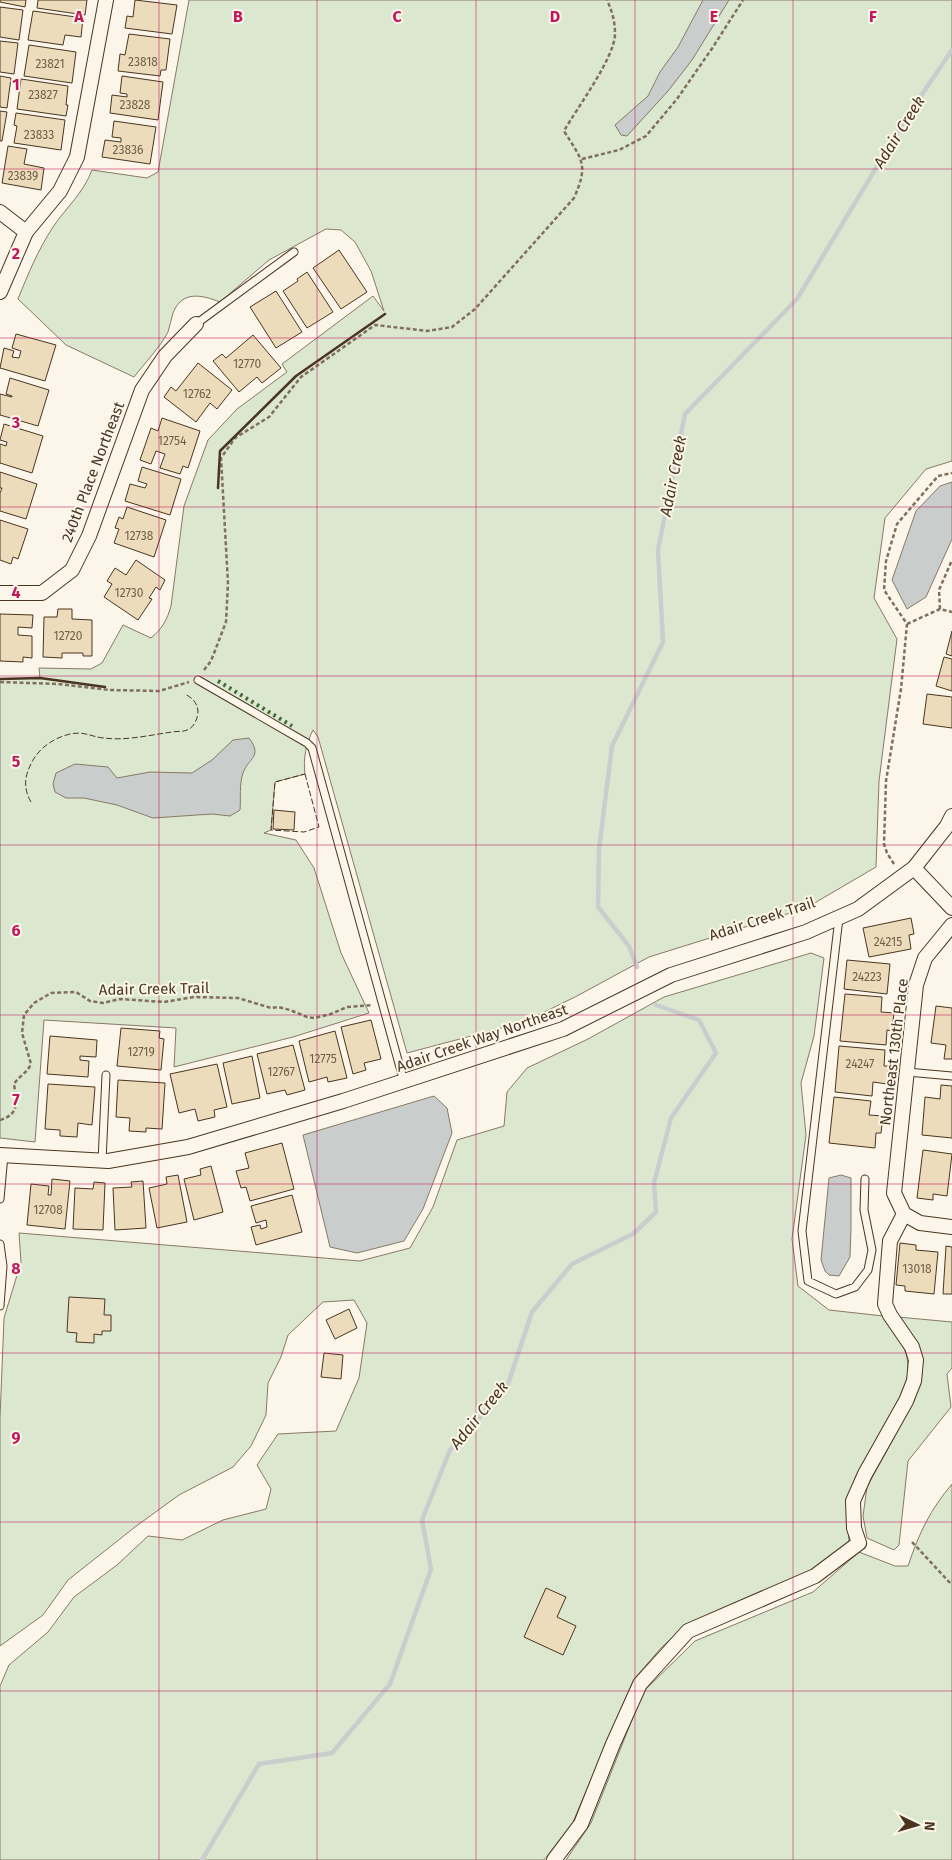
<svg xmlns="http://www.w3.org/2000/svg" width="952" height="1860" viewBox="0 0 952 1860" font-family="'Fira Sans',sans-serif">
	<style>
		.green { fill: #dce7d0; stroke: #887966 }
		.water { fill: #c9cecd; stroke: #887966 }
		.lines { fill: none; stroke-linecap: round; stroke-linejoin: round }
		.stream { stroke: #c9cecd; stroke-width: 4.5 }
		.building { fill: #ecdcbc; stroke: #4a3520 }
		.service-casing { stroke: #4a3520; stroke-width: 9 }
		.minor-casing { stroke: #4a3520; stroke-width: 16 }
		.path { stroke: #7f6f5c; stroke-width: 2.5; stroke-dasharray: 4 2.5; stroke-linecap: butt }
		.service { stroke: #fbf6e9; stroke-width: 7 }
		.minor { stroke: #fbf6e9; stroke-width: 14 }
		.hedge { stroke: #436837; stroke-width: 4; stroke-dasharray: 2.5 4; stroke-linecap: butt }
		.fence { stroke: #4a3520; stroke-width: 1; stroke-dasharray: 6 2.5; stroke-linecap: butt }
		.wall { stroke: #4a3520; stroke-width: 2.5 }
		.grid { fill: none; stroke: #c2185b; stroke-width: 1; stroke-opacity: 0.55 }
		.labels { text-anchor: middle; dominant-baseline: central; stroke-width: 4; stroke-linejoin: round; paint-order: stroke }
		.number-label { font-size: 12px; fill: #725f47 }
		.street-label { font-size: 15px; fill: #4a3520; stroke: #fbf6e9 }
		.water-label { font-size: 16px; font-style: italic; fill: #4a3520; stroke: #fbf6e9 }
		.grid-label { font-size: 16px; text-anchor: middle; font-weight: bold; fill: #c2185b; stroke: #fbf6e9; stroke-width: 4; stroke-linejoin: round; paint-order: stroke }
	</style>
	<rect width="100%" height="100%" fill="#fbf6e9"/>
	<!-- green -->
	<path class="green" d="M189,0h763v461l-26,8 -41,49 -11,80 23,41 -18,142 -3,86 -70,41 -157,49 -74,40 -51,25 -117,31 -89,-316 -5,-7c-7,14 -10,28 -8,44l-30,8 -4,48 -7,3 32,7 18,28 27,85 28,60 -76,24 -119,30 2,-39 -132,-8 -9,122 -35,-4v-459l40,-1 -1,-10 52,1 11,-6 21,-38 28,13c11,-9 16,-18 20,-32l13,-100 24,-66 29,-31 50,-37 -5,-8 91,-68 11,15 -13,-40 -16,-29 -14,-12 -15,-1 -57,31 -49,42c-18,-7 -38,-12 -47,11 -2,6 -3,13 -5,19 -7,14 -24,32 -34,45l-68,-32 -48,-46c10,-25 20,-49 35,-72 14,-21 30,-33 39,-57l55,8 11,-6z
		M811,953l13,5 -10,78 -13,47 5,52 -14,104 6,47 31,24 54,6c11,16 25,31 25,51 2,29 -38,80 -51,107 -10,20 -10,46 -8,68l-36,28 -127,55 -25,23 -27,31 -61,143 -29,38h-544v-174l9,-21 39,-33 26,-35 43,-32 31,-29 34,4 41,-20 43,-11 5,-20 -14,-24 21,-31 58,-3 23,-53 8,-55 -13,-23 -31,2 -35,33 -7,22 -13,26 -2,32 -15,31 -18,21 -54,28 -44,32 -67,53 -25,35 -43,31v-228l4,-100 17,-56 -2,-29 341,28 50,-13 23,-41 24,-67 47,-14 3,-34 20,-24 61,-29 76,-42z
		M898,1317l54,5v46l-5,6 4,33 -43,54 -9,84 -5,5 -27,-12 -4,-22 4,-29 47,-86 8,-27 -4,-26z
		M952,1484v376h-386l25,-37 52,-131 52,-51 118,-49 46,-40 36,14h13c11,-33 22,-56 44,-82z"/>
	<!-- water -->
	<path class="water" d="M703,0h26l-37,60 -24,31 -41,45 -6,-1 -6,-10 33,-29 12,-24 18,-25z
		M952,482v57l-26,58 -19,12 -15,-29 24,-69 24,-25z
		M249,738c14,19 0,19 -6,35 -4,11 -2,26 -3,37l-10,6 -18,-2 -59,4 -36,-13 -33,-7h-18l-11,-6 -2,-8 3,-11 19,-9 33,3 9,11 33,-6 42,1 20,-13 21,-20z
		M434,1096l13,12 5,25 -29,76 -19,32 -47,12 -27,-6 -27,-112z
		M841,1175l10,3v50l-1,29 -11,19 -10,-1 -4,-4 -4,-11 8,-82z"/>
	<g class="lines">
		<!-- stream -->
		<path class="stream" d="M637,967l-8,-21 -31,-39 1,-58 13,-103 51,-104 -5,-92 27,-136 112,-115 111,-184 44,-65
			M202,1860l57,-96 73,-11 58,-69 41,-115 -9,-49 28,-70 57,-63 25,-75 40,-48 61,-30 23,-22 -2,-29 17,-65 45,-65 -17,-33 -43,-15"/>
	</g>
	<!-- building -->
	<path class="building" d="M0,0h26l-1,7 -25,-5z
		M38,0h49l-2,15 -48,-7z
		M135,0l42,5 -5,29 -47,-6 2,-12 6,1z
		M0,7l23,3 -4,30 -19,-3z
		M33,11l50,7 -2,19 -16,-2 -2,10 -35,-5z
		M129,34l41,5 -4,31h-5l-1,6 -42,-5 2,-17 5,1z
		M0,41l18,2 -4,31 -14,-2z
		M29,45l47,7 -4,31 -48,-7z
		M0,76l11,2 -4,30 -7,-1z
		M122,76l41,6 -5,38 -48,-7 2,-18 15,2v-3l-7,-1z
		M21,79l47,7 -2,19h2l-2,11 -49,-7z
		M0,111l7,1 -5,29h-2z
		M16,113l49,7 -4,30 -47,-7 3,-17 -3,-1z
		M114,121l42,6 -6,37 -48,-7 3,-17 16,2v-4l-9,-1z
		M8,146l19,3 -3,15 20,4 -3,22 -39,-7z
		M339,250l28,42 -26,17 -28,-41z
		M307,272l26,40 -26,16 -24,-37 15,-10 -1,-2z
		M276,291l26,41 -26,16 -26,-41z
		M16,334l40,11 -11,36 -45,-13 4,-20 10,3 -2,6 7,1 2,-7 -9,-3z
		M253,335l28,33 -19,15 -5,-6 -18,15 -26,-31 9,-7 4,4z
		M198,363l34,27 -15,19 -7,-6 -14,19 -32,-25 7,-10 5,4z
		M10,378l39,12 -11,36 -38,-11v-21l12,3v-1l-6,-2z
		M162,418l38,13 -12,37 -5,-2 -3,8 -20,-6 5,-14 -9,-3 -5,13 -11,-4 11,-32 7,3z
		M4,424l39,12 -11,37 -32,-10v-19l6,2 1,-4 -7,-2z
		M142,467l39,12 -11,36 -45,-14 5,-17 15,4 2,-4 -9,-3z
		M0,472l37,12 -11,35 -26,-8v-18l2,-5h-2z
		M127,507l39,13 -12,37 -40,-14 5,-14 -4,-1 4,-11 4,2z
		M0,520l28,9 -10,30 -5,-2 -2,7 -11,-4z
		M136,560l29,20 -5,10 -4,-3 -7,11 3,1 -14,21 -34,-23 8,-13 -5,-3 8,-13 11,7z
		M58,609h14v10l20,1v36h-9v-3h-21v5l-19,-1 1,-40h13z
		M0,614l33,1 -1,13 -14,-1v8l14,1v22l-9,-1v5l-23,-1z
		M952,631v25l-6,-2z
		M944,657l8,2v32l-16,-5z
		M927,694l25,3v31l-29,-4z
		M274,810l21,2 -1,18 -21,-1z
		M911,918l3,16 -5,1 2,14 -42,8 -6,-29z
		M847,960l43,4 -3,30 -43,-5z
		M845,994l37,3 -1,15 13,1 -2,18 -5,-1 -1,15 -46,-4z
		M936,1006l16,2v51h-8l2,-14 -15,-2z
		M371,1020l10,39 -17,4 2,7 -13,4 -12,-47z
		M121,1028l39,3 -1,7 5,1 -3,31 -44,-4z
		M335,1031l12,47 -19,4 -1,-5 -18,5 -10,-41z
		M50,1036l47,4 -1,17 -16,-1v4l9,1 -1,16 -41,-3z
		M293,1045l12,45 -18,5 -2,-5 -18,4 -10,-40z
		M839,1046l46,4 -1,16h5l-2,18 -14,-2 -1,14 -37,-4z
		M252,1056l8,42 -28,6 -9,-41z
		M217,1064l10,43 -13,3 1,7 -17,4 -3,-12 -16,4 -9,-39z
		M118,1080l47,3 -3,46 -16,-1v4l-17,-1 1,-13 -14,-1z
		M48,1084l47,3 -3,38 -14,-2 -1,14 -17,-1v-6l-15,-1z
		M941,1085l11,1v52l-30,-3 3,-38 15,2z
		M834,1097l37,4 -2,14 14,1 -2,17h-5l-1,15 -46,-5z
		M282,1143l12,46 -44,12 -4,-14 -5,1 -5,-17 13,-3 -4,-15z
		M923,1150l29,4 -5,42 -14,-2v6l-16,-2z
		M211,1166l12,46 -29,8 -10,-41 17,-4 -1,-6z
		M178,1175l9,47 -30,6 -8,-40 18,-4 -1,-7z
		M52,1179l18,2 -5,48 -38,-4 4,-41 18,2 -1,9h3z
		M143,1181l3,47 -31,2 -2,-42 19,-1 -1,-5z
		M94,1182l11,1 -2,47 -30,-1 2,-41 18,1z
		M292,1195l10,37 -46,13 -5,-18 9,-2 1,4 6,-2 -1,-7 -10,3 -5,-17z
		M900,1243l16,2v5l22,2 -4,42 -29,-3v-5l-9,-1z
		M946,1246l6,1v47h-9z
		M69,1297l36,2 -1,16h7v16h-9v4l-8,-1v9l-18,-1 1,-9 -10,-1z
		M349,1309l8,19 -22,11 -9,-19z
		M324,1353l19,2 -2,24 -20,-2z
		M546,1588l20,9 -9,20 19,9 -13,29 -39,-18z"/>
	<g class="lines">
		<!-- service casing -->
		<g class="service-casing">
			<path id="service" d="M196,324l98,-72
				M198,680l109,63 5,5 92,334
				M839,918l-37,313 6,50 28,13 19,-7 13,-17 4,-20 -8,-40 1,-31
				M907,1072l45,4
				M102,1161l4,-86
				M0,1199l4,-44
				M0,1244l3,22 -3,40"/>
		</g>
		<!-- minor casing -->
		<g class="minor-casing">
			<path id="minor" d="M0,212l26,20
				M0,292l26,-60 34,-41 17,-34 29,-157
				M0,593h42l30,-23 17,-34 53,-146 23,-34 31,-32
				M914,868l38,40
				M952,925l-27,33 -9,27 -22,208 10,21 16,9 32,4
				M0,1155l108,6 80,-14 155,-46 220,-72 108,-54 135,-43 52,-23 56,-41 33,-42 5,-10
				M554,1860l27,-36 32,-80 27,-60 48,-53 127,-55 44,-33 -5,-15 -1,-27 12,-27 41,-73 8,-20 2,-21 -4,-13 -22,-32 -5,-11 5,-63 14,-27"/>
		</g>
		<!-- path -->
		<path class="path" d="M582,159l37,-9 27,-14 31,-37 36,-52 30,-47
			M940,609l-1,-19 13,-30
			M907,624l33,-15 12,3
			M204,670l7,-9 15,-39 2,-39 -7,-125 14,-20 34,-21 32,-40 74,-52 52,6 25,-4 23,-18 99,-111c15,-34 8,-38 -10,-67 13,-23 51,-74 51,-97 0,-13 -3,-23 -8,-34
			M0,682l58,2 51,6 50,1 30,-9
			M894,864l-7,-11 -3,-9 2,-63 15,-92 6,-65 -23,-34 2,-29 11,-37 41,-48 14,-3
			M0,1120c21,-6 16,-20 14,-36 5,-8 13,-11 17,-20l-9,-31 2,-18 10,-12 17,-10 25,-1 14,9 13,2 17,-4 44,3 30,-5 44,1 33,10 7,-1 12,3 17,7 7,1 17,-4 16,-7 26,-2
			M912,1542l40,43"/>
		<!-- service -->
		<use href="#service" class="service"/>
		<!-- minor -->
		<use href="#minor" class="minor"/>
		<!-- hedge -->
		<path class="hedge" d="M218,681l74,45"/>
		<!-- fence -->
		<path class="fence" d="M305,774l14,53 -15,5 -33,-2 4,-48z
			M31,802c-7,-12 -7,-24 -1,-36 7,-17 23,-28 40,-32 16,-3 21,3 34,4 22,3 46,-3 68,-6 5,-1 11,0 15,-2 7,-2 11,-12 11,-19 -1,-9 -6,-13 -13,-17"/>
		<!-- wall -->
		<path class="wall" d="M218,488l2,-37 76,-75 89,-62
			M0,679l40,-1 65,9"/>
	</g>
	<!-- grid -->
	<path class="grid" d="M159,0v1860M317,0v1860M476,0v1860M635,0v1860M793,0v1860M0,169h952M0,338h952M0,507h952M0,676h952M0,845h952M0,1015h952M0,1184h952M0,1353h952M0,1522h952M0,1691h952"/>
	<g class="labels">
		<!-- number labels -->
		<g class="number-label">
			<text x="143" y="62">23818</text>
			<text x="50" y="64">23821</text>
			<text x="43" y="95">23827</text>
			<text x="135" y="105">23828</text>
			<text x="39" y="135">23833</text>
			<text x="128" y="150">23836</text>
			<text x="23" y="176">23839</text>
			<text x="247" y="364">12770</text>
			<text x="197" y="394">12762</text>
			<text x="172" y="441">12754</text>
			<text x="139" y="536">12738</text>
			<text x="129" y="593">12730</text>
			<text x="68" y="636">12720</text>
			<text x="888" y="942">24215</text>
			<text x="867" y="977">24223</text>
			<text x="141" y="1052">12719</text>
			<text x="323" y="1059">12775</text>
			<text x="860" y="1064">24247</text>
			<text x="281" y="1072">12767</text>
			<text x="48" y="1210">12708</text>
			<text x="917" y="1269">13018</text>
		</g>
		<!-- street labels -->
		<g class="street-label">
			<text transform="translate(93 472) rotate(-69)">240th Place Northeast</text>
			<text transform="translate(762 919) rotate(-18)">Adair Creek Trail</text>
			<text transform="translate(154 989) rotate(-1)">Adair Creek Trail</text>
			<text transform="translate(482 1038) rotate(-19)">Adair Creek Way Northeast</text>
			<text transform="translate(894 1052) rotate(-83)">Northeast 130th Place</text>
		</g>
		<!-- water labels -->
		<g class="water-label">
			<text transform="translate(899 132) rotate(-58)">Adair Creek</text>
			<text transform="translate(673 476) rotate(-79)">Adair Creek</text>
			<text transform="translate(479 1415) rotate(-51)">Adair Creek</text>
		</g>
	</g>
	<g class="grid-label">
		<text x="79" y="22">A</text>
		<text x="238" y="22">B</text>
		<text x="397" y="22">C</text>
		<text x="555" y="22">D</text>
		<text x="714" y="22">E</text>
		<text x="873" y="22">F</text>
		<text x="16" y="90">1</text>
		<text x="16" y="259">2</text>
		<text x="16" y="428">3</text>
		<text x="16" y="598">4</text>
		<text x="16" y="767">5</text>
		<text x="16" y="936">6</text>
		<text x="16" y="1105">7</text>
		<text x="16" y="1274">8</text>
		<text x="16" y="1443">9</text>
	</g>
	<!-- north arrow -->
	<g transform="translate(917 1825) rotate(95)" stroke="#fbf6e9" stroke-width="4" paint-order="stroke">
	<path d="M0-4L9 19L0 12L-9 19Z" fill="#4a3520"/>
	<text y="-8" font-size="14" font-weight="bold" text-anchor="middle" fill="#4a3520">N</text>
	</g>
</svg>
